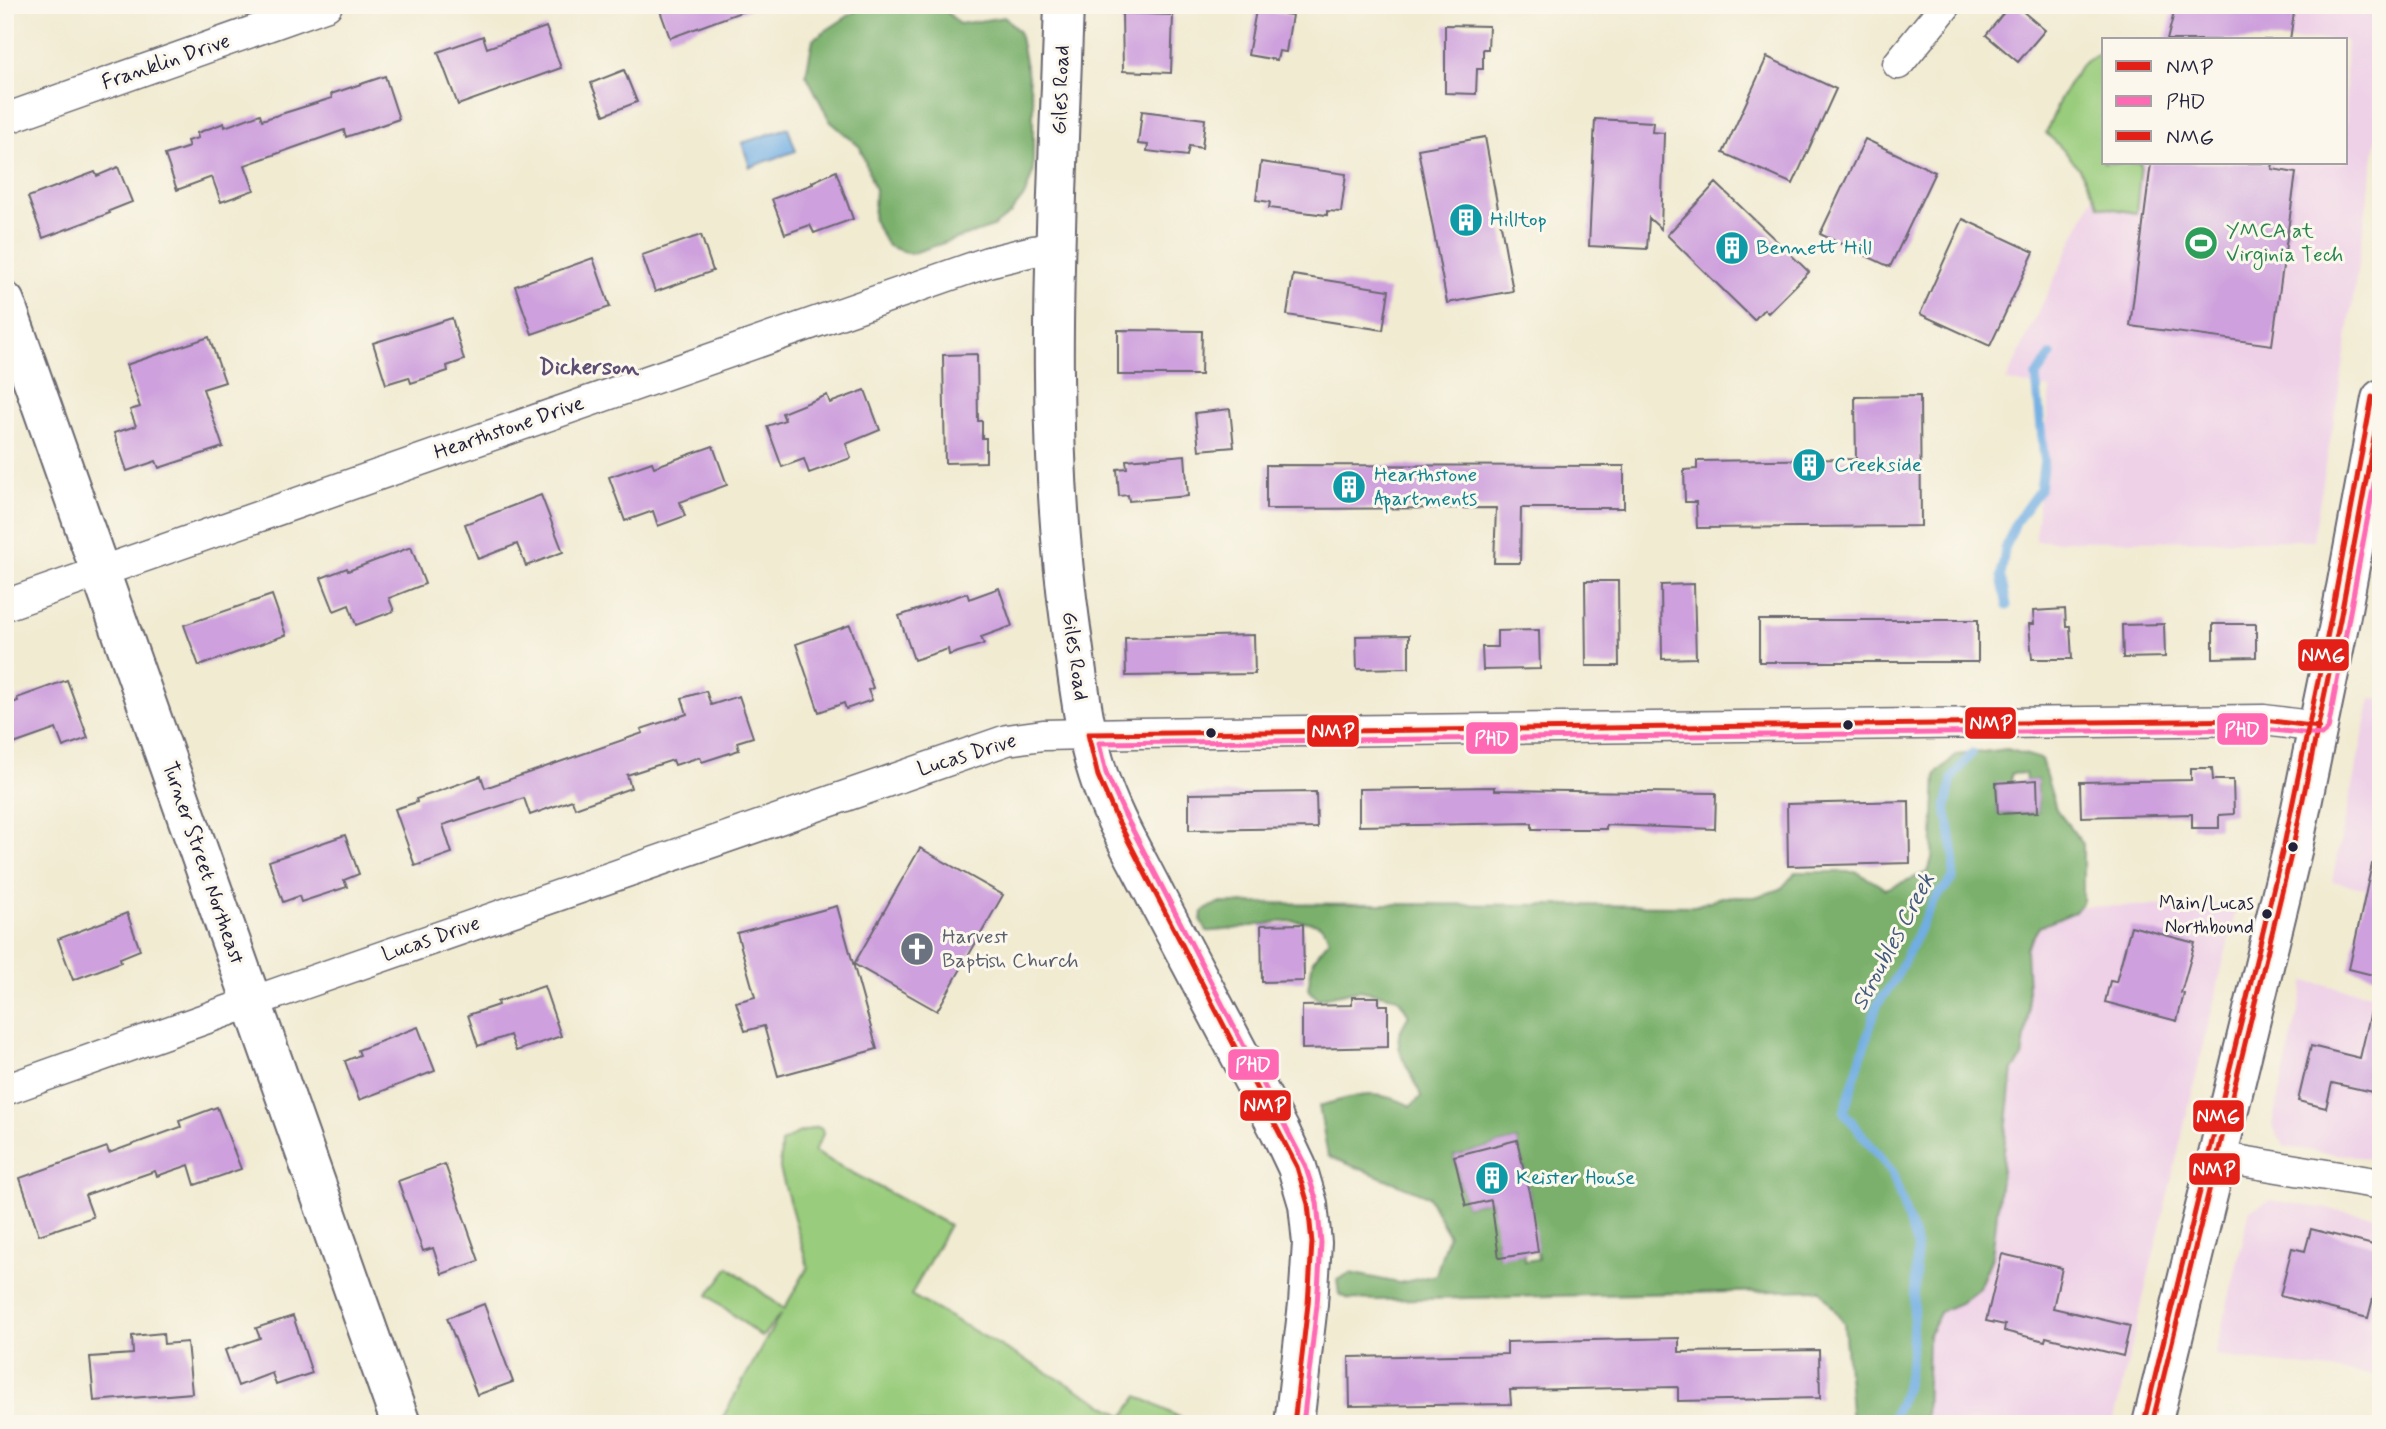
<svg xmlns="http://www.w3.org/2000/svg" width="2386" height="1429" viewBox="0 0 2386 1429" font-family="Mynerve,sans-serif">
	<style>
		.built { fill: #eed0e7 }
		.green { fill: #99cc7c; stroke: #5e775c; stroke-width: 2 }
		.forest { fill: #7ab06c; stroke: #4e6954; stroke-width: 2; fill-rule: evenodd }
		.water { fill: #71aee3; stroke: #4a688f; stroke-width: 2 }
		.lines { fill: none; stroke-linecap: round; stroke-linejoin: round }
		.stream { stroke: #71aee3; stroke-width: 9 }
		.building { fill: #cea0dd }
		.street-casing { stroke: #6a6870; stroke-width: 33 }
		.secondary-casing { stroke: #6a6870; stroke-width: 42 }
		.primary-casing { stroke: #6a6870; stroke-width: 42 }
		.street { stroke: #fff; stroke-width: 30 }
		.secondary { stroke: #fff; stroke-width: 38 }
		.primary { stroke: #fff; stroke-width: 38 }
		.bus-1-casing { stroke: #fbf7ec; stroke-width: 10 }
		.bus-2-casing { stroke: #fbf7ec; stroke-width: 10 }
		.bus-3-casing { stroke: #fbf7ec; stroke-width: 10 }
		.bus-1 { stroke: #e32017; stroke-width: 5 }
		.bus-2 { stroke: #ff69b4; stroke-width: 5 }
		.bus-3 { stroke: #e32017; stroke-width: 5 }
		.bus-dot { fill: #22223b; stroke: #fbf7ec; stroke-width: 2.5 }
		.labels { text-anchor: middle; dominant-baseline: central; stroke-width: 6; stroke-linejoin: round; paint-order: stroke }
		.bus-label { font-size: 19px; fill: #22223b; stroke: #fbf7ec; text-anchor: end }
		.street-label { font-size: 21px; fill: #22223b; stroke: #fbf7ec }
		.culture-label { font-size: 21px; fill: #0d838f; stroke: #fbf7ec; text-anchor: start }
		.leisure-label { font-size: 21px; fill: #27864d; stroke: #fbf7ec; text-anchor: start }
		.worship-label { font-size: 21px; fill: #5b616d; stroke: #fbf7ec; text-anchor: start }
		.neighbourhood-label { font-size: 23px; font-weight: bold; fill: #5e4e74; stroke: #fbf7ec }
		.water-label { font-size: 23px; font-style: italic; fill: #425a7e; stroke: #fbf7ec }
		.line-badge { stroke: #fbf7ec; stroke-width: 2.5 }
		.badge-label { font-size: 19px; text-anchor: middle; font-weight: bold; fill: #fff }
	</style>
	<rect width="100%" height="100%" fill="#fbf7ec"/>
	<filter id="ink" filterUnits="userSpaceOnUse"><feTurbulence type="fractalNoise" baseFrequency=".0143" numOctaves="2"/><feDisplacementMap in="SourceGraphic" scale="14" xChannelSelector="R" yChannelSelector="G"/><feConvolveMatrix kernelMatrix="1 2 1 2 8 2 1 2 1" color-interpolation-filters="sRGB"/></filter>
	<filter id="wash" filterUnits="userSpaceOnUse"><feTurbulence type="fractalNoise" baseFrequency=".00686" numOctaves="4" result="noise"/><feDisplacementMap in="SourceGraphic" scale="28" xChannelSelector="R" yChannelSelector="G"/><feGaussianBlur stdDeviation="1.57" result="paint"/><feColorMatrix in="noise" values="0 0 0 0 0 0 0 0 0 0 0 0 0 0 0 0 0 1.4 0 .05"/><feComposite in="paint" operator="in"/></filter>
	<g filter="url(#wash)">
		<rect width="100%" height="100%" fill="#f1ebd2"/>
		<!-- built -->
		<path class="built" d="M2174,5h207v103l-38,259 -30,173 -278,1 15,-152 -44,-8 94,-199 30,-19h216v-123h-182z
			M2371,698l10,2v192l-49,-11z
			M2237,905l-124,519h-190l1,-145 96,-372z
			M2305,981l76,15v164l-96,-13 -13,-22z
			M2270,1200l111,17v159l-166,-20 35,-146z"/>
		<!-- green -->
		<path class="green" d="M2104,49v114h37l-5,50 -37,-7c-14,-33 -27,-49 -53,-73l14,-34 20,-33z
			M817,1127l5,2 1,5 -9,18 135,73 -38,70 213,121 14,-20 54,28h-473l62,-111 -19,24 -54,-42 21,-28 55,42 24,-42 -28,-98 1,-26 17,-10z"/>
		<!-- forest -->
		<path class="forest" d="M865,5h75l19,19 46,-7 14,15 14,70v70l-8,23 -15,19 -17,13 -83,27 -22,-8 -15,-26 2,-30 -15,-43 -30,-26 -24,-47 7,-35z
			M2007,749l34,10 15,50 27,35v57l-8,11 -36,15 -13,22 3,61 -7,48 -9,12 -21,187 -13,31 -19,15 -19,8 -13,25 -2,88h-74l-8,-101 -24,-33 -443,10 -28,-1 -10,-5 -2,-14 13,-7 49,10 37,-8 12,-41 -20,-38 -100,-40 -9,-50c36,-10 56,-19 92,0l10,-9c-4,-19 -26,-41 -22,-62 1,-6 7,-14 10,-20l-11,-17 -39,-8 -41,9 -10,-10 5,-29 16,-20c-1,-2 -3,-9 -4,-10 -18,-22 -93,4 -118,1l-6,-10 1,-9 16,-9 477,3 27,-9h33l26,-8 15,-17h61l29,17 42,-17 4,-14 4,-84 20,-19zM2025,773l1,8 11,-1 1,32 -40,2 -2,-30 15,-1v-9zM1517,1140l14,61 -38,10 -3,-11 -24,6 -12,-50zM1535,1234l3,25 -13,2 -1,-7 -25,3 -3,-18z"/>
		<!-- water -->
		<path class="water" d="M788,128l8,23 -46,16 -8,-24z"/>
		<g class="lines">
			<!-- stream -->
			<path class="stream" d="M2007,606l-6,-30 4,-27 11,-27 24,-33 4,-30 -8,-83 15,-21
				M1890,1424l15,-34 6,-30 6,-113 -25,-75 -48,-60 33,-107 17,-24 39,-79 20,-24 1,-23 -8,-48 6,-29 20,-25"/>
		</g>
		<g id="blocks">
			<!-- building -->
			<path class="building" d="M658,5h93l1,3 -82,30z
				M2010,5h5l30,25 -27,32 -32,-27z
				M2176,5h119l-5,35h-123z
				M1256,10l36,5 -6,37 -7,-1 -2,9 -29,-5z
				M1122,13l51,2 -2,58 -48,-2z
				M1445,25l44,1 -1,23h-5v20h-6l-1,25 -31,-1z
				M546,27l15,41 -103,37 -20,-53 45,-16 4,12z
				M1767,57l69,32 -43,95 -70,-31z
				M624,70l13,32 -33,13 -13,-32z
				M385,76l14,43 -53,18 -2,-7 -99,35 9,25 -33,12 -9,-25 -35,13 -12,-35 24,-8 -2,-6 11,-3 -1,-5 27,-10 1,4 35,-13 2,6 70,-22 -1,-4z
				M1142,111l63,8 -3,29 -13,-2 -2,10 -40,-5 1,-6 -10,-1z
				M1595,119l58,3 -1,10 12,1 -3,96 -12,-11 -2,31 -58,-3z
				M1485,137l28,154 -66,12 -29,-154z
				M1865,139l70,33 -45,95 -70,-33z
				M1261,162l85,12 -5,38 -14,-1v4l-58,-7 1,-6 -14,-2z
				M2151,163h122l-1,6 24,4 -24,172 -142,-19z
				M118,167l14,35 -23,9 1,2 -67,25 -15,-41 67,-25 2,4z
				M836,171l17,48 -39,14 -4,-8 -25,9 -13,-35 41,-15 -1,-2z
				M1716,183l93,89 -41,41 -4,-4 -10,11 -87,-85z
				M1963,219l71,33 -44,94 -70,-32z
				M701,235l12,36 -58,21 -13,-37z
				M593,258l17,49 -78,27 -17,-48z
				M1293,275l96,15 -6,40 -96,-15z
				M452,318l12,42 -17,6 1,5 -37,12 -2,-6 -23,7 -13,-41z
				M1118,330l84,1 -1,44h-83z
				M209,337l16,45 -22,7 20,58 -64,21 -3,-7 -29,10 -13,-38 22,-7 -6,-16 10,-3 -14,-42z
				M977,354l1,67h4v17h4v24l-41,1 -2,-108z
				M865,390l15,40 -34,14 5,14 -42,15 -5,-14 -22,8 -15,-41 18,-6 -3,-7 45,-18 3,8z
				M1920,396l1,130 -224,2 -1,-26h-11l-1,-32 13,-1v-8l159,-2 -1,-62z
				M1230,409l4,38 -35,3 -4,-37z
				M713,446l14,39 -47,17 5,14 -27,10 -5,-15 -28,10 -16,-44 43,-15 2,5z
				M1185,455l3,41 -59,5 -1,-6 -9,1 -2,-27 10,-1 -1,-8z
				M1266,465l358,1v42h-103l-1,55h-26l2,-55 -230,1z
				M541,495l22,57 -37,14 -9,-22 -39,15 -13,-35z
				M411,547l14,37 -36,14 5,13 -38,14 -7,-20 -15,6 -13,-33 26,-10 1,3z
				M1585,581h33l1,85h-33z
				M1694,584l2,74 -34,1 -1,-74z
				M999,588l13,38 -31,11 3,7 -35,11 -1,-6 -34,11 -15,-44 68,-23 2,6z
				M272,595l14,40 -87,31 -15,-41z
				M2065,609l1,17h4l2,33h-40l-3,-35h5l-1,-13z
				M1759,620h219v42h-219z
				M2164,624l1,33 -42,1 -1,-33z
				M2213,624h43v33l-43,1z
				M850,625l23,63 -5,2 4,10 -26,9 -2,-6 -25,9 -23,-68z
				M1539,630l1,39 -57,1 -1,-23h15v-16z
				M1254,635l1,39 -129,2 -1,-38z
				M1409,635v33l-52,1 -1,-33z
				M67,680l21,58 -25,9 -7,-18 -51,18v-41l13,-5 -1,-3z
				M706,691l5,14 28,-9 14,41 -16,5 2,8 -37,12 -2,-5 -25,8 -2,-5 -46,15 4,13 -56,20 -3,-8 -42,15 -6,-17 -81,27 9,28 -37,13 -20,-57 22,-7 -1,-3 65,-23 4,12 158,-55 -2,-4 46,-15 -5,-16z
				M2191,768h21l1,12h20l1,34 -15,1v13h-27v-14l-111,3 -1,-35 111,-2z
				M2037,780l1,32 -40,2 -2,-31z
				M1495,787v3l221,3 -1,36 -109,-4v4h-74v-6l-173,3v-37z
				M1316,792l1,36 -128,2v-36z
				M1909,801l1,62 -122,3 -1,-62z
				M345,835l14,39 -15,6 3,7 -46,15 -2,-6 -16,6 -14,-41z
				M920,848l83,47 -66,116 -83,-47z
				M2372,864l9,1v112l-32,-8z
				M837,906l40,143 -99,27 -14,-50 -19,5 -9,-29 19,-5 -18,-64z
				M127,913l13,37 -20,8 1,4 -48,18 -15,-41z
				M1303,924l1,57 -42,1 -1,-57z
				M2131,926l64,17 -14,50 3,1 -7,27 -72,-19 5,-21 6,1z
				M544,986l17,50 -45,15 -6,-16 -32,11 -10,-31 30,-10 -1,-3z
				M1352,997h27v8h9v42l-86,2v-43l50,-1z
				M2371,1011l10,1v82l-49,-11 -6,25 -28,-7 13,-55 49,12z
				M418,1027l17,44 -76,29 -14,-39 15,-6 -2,-5z
				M217,1107l24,62 -46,16 -6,-20 -32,11 -2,-5 -70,24 8,22 -54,18 -19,-57 87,-31 2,6 72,-26 -2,-6z
				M1517,1140l14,61 7,51 -39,6 -8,-58 -25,6 -12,-50z
				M445,1164l34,97 -37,13 -9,-26 -10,3 -25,-70z
				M2311,1229l70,18v20l-13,51 -88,-22 12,-48 13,3z
				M2002,1254l60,14 -9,40 77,18 -7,30 -77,-19 -1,4 -41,-10 1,-6 -19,-4z
				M484,1304l29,78 -36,13 -30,-77z
				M293,1316l19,57 -36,12 -4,-12 -34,13 -13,-36 35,-12 -4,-10z
				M163,1333l1,11 23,-2 5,51 -98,8 -4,-44 43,-3 -1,-18z
				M1679,1338v14l140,-2 1,48 -142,3v-14l-168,3 1,14 -161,2 -1,-49 158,-3v-12z"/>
		</g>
	</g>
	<g filter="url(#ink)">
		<use href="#blocks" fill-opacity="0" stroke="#6a6870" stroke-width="2"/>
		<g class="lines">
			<!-- street casing -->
			<g class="street-casing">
				<path id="street" d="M1898,64l48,-59
					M5,119l322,-114
					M5,605l983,-343 45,-11 22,-2
					M5,1090l298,-106 704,-244 36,-5 93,-2 1128,-13 55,7
					M2217,1157l164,27"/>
			</g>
			<!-- secondary casing -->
			<g class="secondary-casing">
				<path id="secondary" d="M1064,5c-7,208 -22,417 7,624 7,49 12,99 27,145 13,42 38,83 58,123 41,78 82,156 124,234l17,36 11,37 4,39 -4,61 -14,120
					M5,302l396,1122"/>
			</g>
			<!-- primary casing -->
			<g class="primary-casing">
				<path id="primary" d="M2152,1424l141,-577 47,-227 41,-221"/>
			</g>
			<!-- street -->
			<use href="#street" class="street"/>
			<!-- secondary -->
			<use href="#secondary" class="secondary"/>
			<!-- primary -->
			<use href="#primary" class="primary"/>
			<!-- bus-1 casing -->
			<g class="bus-1-casing">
				<path id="bus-1" d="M1294,1424l14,-120 4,-61 -4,-39 -11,-37 -181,-350 -18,-41 -10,-42 1176,-14 55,7
					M2152,1424l141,-577 47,-227 41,-220"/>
			</g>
			<!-- bus-2 casing -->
			<g class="bus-2-casing">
				<path id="bus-2" d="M1303,1424l14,-119 4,-62 -4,-41 -12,-37 -181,-352 -18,-40 -7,-30 1164,-14 58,6 7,-6 53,-282"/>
			</g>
			<!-- bus-3 casing -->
			<g class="bus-3-casing">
				<path id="bus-3" d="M2144,1422l140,-577 47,-227 41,-221"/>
			</g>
			<!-- bus-1 -->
			<use href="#bus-1" class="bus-1"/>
			<!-- bus-2 -->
			<use href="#bus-2" class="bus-2"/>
			<!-- bus-3 -->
			<use href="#bus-3" class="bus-3"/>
		</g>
	</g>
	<!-- icons -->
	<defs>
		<g id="building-disc" transform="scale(1.75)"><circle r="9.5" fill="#0f9aa8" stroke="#fbf7ec"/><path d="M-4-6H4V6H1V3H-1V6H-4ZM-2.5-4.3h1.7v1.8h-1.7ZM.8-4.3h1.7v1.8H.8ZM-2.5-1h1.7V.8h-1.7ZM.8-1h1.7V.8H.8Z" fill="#fff"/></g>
		<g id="stadium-disc" transform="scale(1.75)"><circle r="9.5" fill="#2e9e5b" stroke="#fbf7ec"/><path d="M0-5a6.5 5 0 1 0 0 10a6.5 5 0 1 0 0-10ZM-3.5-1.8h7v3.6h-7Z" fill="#fff"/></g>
		<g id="church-disc" transform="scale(1.75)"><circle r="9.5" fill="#6b7280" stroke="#fbf7ec"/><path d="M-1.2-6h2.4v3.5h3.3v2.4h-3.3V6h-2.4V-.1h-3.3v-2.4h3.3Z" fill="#fff"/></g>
	</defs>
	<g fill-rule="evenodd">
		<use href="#building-disc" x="1466" y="220"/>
		<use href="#stadium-disc" x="2201" y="243"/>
		<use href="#building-disc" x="1732" y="248"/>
		<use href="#building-disc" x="1809" y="465"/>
		<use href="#building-disc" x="1349" y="487"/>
		<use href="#church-disc" x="917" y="949"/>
		<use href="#building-disc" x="1492" y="1178"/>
	</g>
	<!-- markers -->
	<g class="bus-dot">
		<circle cx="1848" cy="725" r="6"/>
		<circle cx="1211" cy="733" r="6"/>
		<circle cx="2293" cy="847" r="6"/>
		<circle cx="2267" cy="914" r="6"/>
	</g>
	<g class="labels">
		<!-- bus labels -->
		<g class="bus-label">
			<text x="2254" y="903">Main/Lucas<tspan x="2254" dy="24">Northbound</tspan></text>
		</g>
		<!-- street labels -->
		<g class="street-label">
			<text transform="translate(166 62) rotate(-19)">Franklin Drive</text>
			<text transform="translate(1061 90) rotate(-88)">Giles Road</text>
			<text transform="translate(509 428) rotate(-19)">Hearthstone Drive</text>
			<text transform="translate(1075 656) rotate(82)">Giles Road</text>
			<text transform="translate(967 755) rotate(-17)">Lucas Drive</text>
			<text transform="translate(203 863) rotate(71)">Turner Street Northeast</text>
			<text transform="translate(431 939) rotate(-19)">Lucas Drive</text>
		</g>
		<!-- culture labels -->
		<g class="culture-label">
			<text x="1490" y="220">Hilltop</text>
			<text x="1756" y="248">Bennett Hill</text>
			<text x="1834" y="465">Creekside</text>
			<text x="1374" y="475">Hearthstone<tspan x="1374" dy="24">Apartments</tspan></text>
			<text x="1516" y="1178">Keister House</text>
		</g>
		<!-- leisure labels -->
		<g class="leisure-label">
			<text x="2226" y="231">YMCA at<tspan x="2226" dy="24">Virginia Tech</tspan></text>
		</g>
		<!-- worship labels -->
		<g class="worship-label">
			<text x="942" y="937">Harvest<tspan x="942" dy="24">Baptish Church</tspan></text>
		</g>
		<!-- neighbourhood labels -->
		<g class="neighbourhood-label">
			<text x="589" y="368">Dickerson</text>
		</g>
		<!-- water labels -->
		<g class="water-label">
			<text transform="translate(1894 942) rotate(-62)">Stroubles Creek</text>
		</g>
	</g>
	<g class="line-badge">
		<rect x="2297" y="638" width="53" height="34" rx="7" fill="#e32017"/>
		<rect x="1964" y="706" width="53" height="34" rx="7" fill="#e32017"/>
		<rect x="2216" y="712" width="53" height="34" rx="7" fill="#ff69b4"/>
		<rect x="1306" y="714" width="54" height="34" rx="7" fill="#e32017"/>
		<rect x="1465" y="721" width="54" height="34" rx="7" fill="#ff69b4"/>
		<rect x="1227" y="1048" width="53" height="33" rx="7" fill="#ff69b4"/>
		<rect x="1239" y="1089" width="53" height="33" rx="7" fill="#e32017"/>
		<rect x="2192" y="1099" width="53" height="34" rx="7" fill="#e32017"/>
		<rect x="2188" y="1152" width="53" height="34" rx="7" fill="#e32017"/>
	</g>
	<g class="badge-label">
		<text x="2323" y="662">NMG</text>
		<text x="1991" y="730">NMP</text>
		<text x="2242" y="736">PHD</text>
		<text x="1333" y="738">NMP</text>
		<text x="1492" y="745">PHD</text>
		<text x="1253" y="1071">PHD</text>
		<text x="1265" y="1112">NMP</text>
		<text x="2218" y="1123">NMG</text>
		<text x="2214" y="1176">NMP</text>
	</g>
	<!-- margin -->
	<rect width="2386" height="1429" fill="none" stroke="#fbf7ec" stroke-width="28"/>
	<!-- legend -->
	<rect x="2102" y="38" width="245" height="126" fill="#fbf7ec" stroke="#a4a2a5" stroke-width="2"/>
	<rect x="2116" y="61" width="35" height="10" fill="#e32017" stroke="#a4a2a5" stroke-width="2"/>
	<text x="2166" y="74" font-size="21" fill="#22223b">NMP</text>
	<rect x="2116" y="96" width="35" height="10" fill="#ff69b4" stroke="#a4a2a5" stroke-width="2"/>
	<text x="2166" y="108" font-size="21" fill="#22223b">PHD</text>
	<rect x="2116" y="131" width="35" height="10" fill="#e32017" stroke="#a4a2a5" stroke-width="2"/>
	<text x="2166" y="144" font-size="21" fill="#22223b">NMG</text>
</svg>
